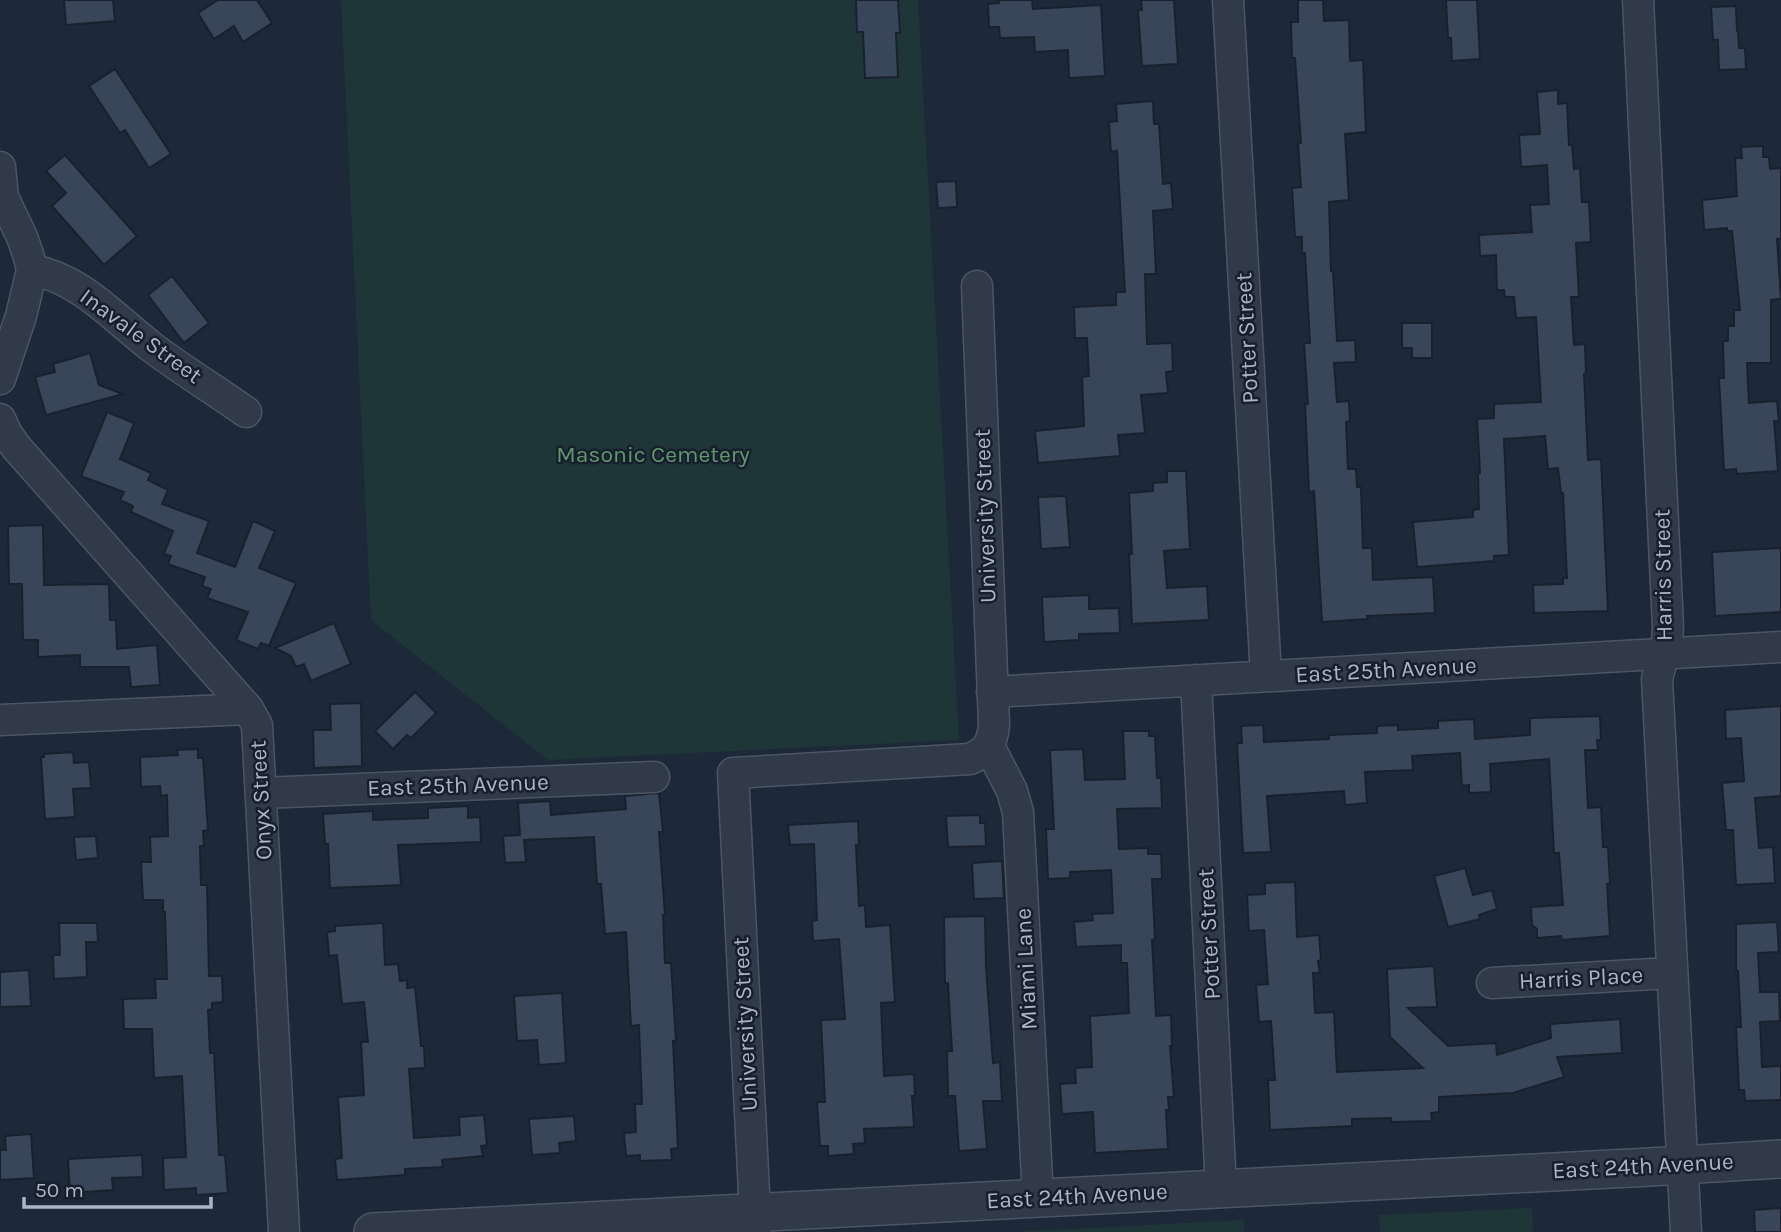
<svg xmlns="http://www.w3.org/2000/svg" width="1781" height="1232" viewBox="0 0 1781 1232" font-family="Karla,sans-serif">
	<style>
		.green { fill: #1f3639 }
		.building { fill: #394659; stroke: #19212f; stroke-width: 2 }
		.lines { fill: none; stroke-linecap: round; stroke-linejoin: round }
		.minor-casing { stroke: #4c5564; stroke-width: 33 }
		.tertiary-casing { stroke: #4c5564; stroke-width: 40 }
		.minor { stroke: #313a49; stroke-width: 30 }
		.tertiary { stroke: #313a49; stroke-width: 37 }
		.labels { text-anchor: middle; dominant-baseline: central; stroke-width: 5; stroke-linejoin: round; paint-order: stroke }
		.street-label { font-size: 23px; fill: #abb5c6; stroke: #171f2d }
		.park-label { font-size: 23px; fill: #61986f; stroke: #171f2d }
	</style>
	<rect width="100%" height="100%" fill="#1d2838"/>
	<!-- green -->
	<path class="green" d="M341,0h577l41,740 -411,20 -177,-140z
		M1532,1208l1,24h-153l-1,-17z
		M1244,1220v12h-233z"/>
	<!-- building -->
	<path class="building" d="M64,0h49l2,21 -49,4z
		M218,0h39l15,23 -29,19 -9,-16 -20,13 -16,-26z
		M856,0h42l2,33h-4l2,44 -33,1 -2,-46h-6z
		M998,0h34l1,9 68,-4 4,71 -36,2 -1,-28 -33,2 -1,-15 -34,1 -1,-11h-10l-1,-23 11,-1z
		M1141,0h33l4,64 -36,2 -4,-56h4z
		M1298,0h25l1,21 25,-1 1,41 13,-1 3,72 -21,2 4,66 -20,2 2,69h2l4,70 18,-1 1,22 -22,1 3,39 12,-1 1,20 -4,1 2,47h8l1,18h4l2,61h9l1,32 60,-3 2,36 -68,3 1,3 -46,3 -8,-131 -5,1 -4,-88h3l-4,-61h6l-5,-90h-3v-16h-7l-3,-49 9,-1 -3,-44h3l-6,-85h-3l-1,-36h7z
		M1446,0h31l3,59 -28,2 -1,-23h-3z
		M1736,6l1,25h1l1,17h6l1,21 -27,1 -1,-30h-5l-2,-33z
		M115,69l56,85 -22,14 -24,-38 -5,3 -31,-47z
		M1558,90v14l9,-1 2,42h3l2,24 6,-1 2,34h7l2,40 -15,1 3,54h-8l3,48 11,-1 1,29 -2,1 4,86 13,-1 7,152 -74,2 -1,-28 30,-1v-6h4l-4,-85h-2l-3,-25 -10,1 -3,-33 -41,3 5,116 -15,1v5l-77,6 -4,-45 60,-5v-7l6,-1 -1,-35 2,-1 -3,-54 17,-1v-14l47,-2 -5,-85 -20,1 -2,-21h-9l-1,-7h-7l-1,-35 -16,1 -1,-21 53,-3 -2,-27 19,-1 -2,-39 -26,2 -2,-32 21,-1 -3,-42z
		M1153,101l1,23h5l4,60 8,-1 2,26 -20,2 3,63h-11l2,70 25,-1 1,28 -7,1 2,21 -27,2 4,38 -27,2 2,21 -82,7 -3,-32 49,-5 -2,-49 7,-1 -2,-38h-12l-1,-31 42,-2v-13h9l-8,-141 -6,1 -2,-30 8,-1 -1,-17z
		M1763,146v11h6l1,12 11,-1v71h-4l4,60 -10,1v63h-24l2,40 28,-2 2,20h-5l4,50 -41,3 -1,-5 -12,1 -5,-92h5l-1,-37h5v-15h6v-16h6l-8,-79h-5v-3l-23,2 -2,-30 35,-4 -2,-38h7l-1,-11z
		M65,155l72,81 -33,29 -52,-59 14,-13 -20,-22z
		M956,181l1,26 -19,1 -2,-26z
		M172,276l37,47 -25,20 -36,-48z
		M1402,323h30v35h-20v-10h-10z
		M90,353l9,32 24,9 -77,21 -11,-38 20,-5 -2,-8z
		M107,412l27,11 -14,36 31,14 -3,7 20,10 -6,14 47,17 -12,32 38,14 18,-46 22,10 -16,37 37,15 -27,63 -8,-3 -3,6 -22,-9 12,-28 -41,-14 4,-9 -9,-3 3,-9 -37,-13 3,-8 -7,-2 9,-23 -42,-19 2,-6 -13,-6 4,-8 -43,-16z
		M1167,471h19l4,78 -26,2 3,37 40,-2 2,34 -77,4 -3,-70h3l-3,-61 24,-2v-8l14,-1z
		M1066,496l4,51 -29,2 -3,-52z
		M43,525l1,60 65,-1 1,36h6l1,29 40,-4 3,40 -29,2 -2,-20h-49v-12l-42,2v-17h-15l-1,-56h-13l-1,-58z
		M1781,548v64l-66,4 -3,-64z
		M1089,595v14l30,-1 1,25 -41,1v6l-35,2 -2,-45z
		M334,623l17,41 -40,17 -7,-17 -8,3 -5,-11 -16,-8z
		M415,692l21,21 -25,25 -4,-3 -14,14 -18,-18z
		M361,703l1,63 -48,2 -1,-38h18l-1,-26z
		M1781,706v90l-26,2 4,50 14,-1 2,36 -39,2 -3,-55h-7l-4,-47 22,-2 -3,-43 -15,1 -1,-29z
		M1600,716l1,24h-4l1,10h-13l3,58 13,-1 2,40h5l2,36 -3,1 3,52 -48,4 -1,-4 -24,2v-9l-5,-4 -1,-18 32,-2 -4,-52h-5l-5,-94 -59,5 1,28 -22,1v-8l-7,1 -2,-33 -48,3 1,14 -48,2 2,31 -22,2 -1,-14 -77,5 4,56 -28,1 -6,-110h5l-1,-17 22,-1 1,17 65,-3v-4l48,-2v-7l21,-1v5l40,-2v-7l36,-2 1,20 55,-4v-17z
		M1123,731h26v5h6l2,42h4l1,30 -45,1 2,40 29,-1v6h13l1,25h-10l3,60 -3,1 4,76 15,-1 1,31h-2l4,51h-6l1,13h-3l2,39 -73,4 -2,-41 -31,2 -2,-30 16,-1 -1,-15 17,-1 -2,-51 39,-3 -2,-50h-6v-18l-45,2 -2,-25 19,-2 -1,-6 21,-1 -2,-43 -41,2v6l-22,1 -2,-50h8l-4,-79 33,-1 2,31 40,-1z
		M198,749v9h5l5,72 -5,1 1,15h-4l1,39h6l2,91h13l1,26 -11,1v6l-4,1 2,43h4l5,102h6l3,38 -32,2v-7l-32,2 -1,-32 23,-1 -4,-81 -28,2 -2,-49h-28l-1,-30 33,-1 -1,-19h12l-2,-67h-2v-12h-20l-2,-38h10l-1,-25 18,-1 -1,-41 -6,1 -1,-10 -19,1 -1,-30 38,-2 -1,-5z
		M73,752l1,11 15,-1 2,26 -18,1 2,28 -30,2 -4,-62h3v-3z
		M659,793l4,39h-4l6,83h-2l2,48h6l5,78h-3l5,107 -7,1 1,11 -32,1v-6l-14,1 -2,-23 12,-1 -1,-28h7l-3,-79 -8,1 -5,-94 -21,2 -4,-50h-4l-3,-47 -70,3 2,22 -21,1 -2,-27 17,-1 -2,-32 32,-2 1,14 75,-6 -1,-13z
		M468,806v12l12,-1 1,25 -83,3 3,40 -71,3 -2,-44h-3l-2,-30 50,-3v9l55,-2v-10z
		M980,815v8h5l1,23 -38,1 -2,-31z
		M858,821l1,24h-3l3,61 6,-1 1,22 24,-2 5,77 -14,1 3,73 30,-2 1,22h-3l2,31 -50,2 1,14 -12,1 1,10 -26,2v-10h-8l-3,-44h8l-4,-82 24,-1 -6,-80 -26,2 -1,-20 5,-1 -3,-76 -24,1 -2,-20z
		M96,836l2,22 -22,2 -2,-23z
		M1002,861l2,37 -30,1 -2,-36z
		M1465,868l8,27 19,-5 5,19 -18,6 1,4 -32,8 -14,-51z
		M1295,882l2,55 22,-2 2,25 -3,1 2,12h-7l2,40 19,-1 3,60 86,-4 -33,-31 -3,-68 47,-3 3,41 -29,1 40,38 48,-3 1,12 54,-17 -1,-14 70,-5 2,34 -65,4 7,20 -51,16 -74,4v15l-8,1 1,8 -41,1v-4l-39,1v7l-82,4 -2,-50h7l-4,-59 -12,1 -3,-37 12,-1 -4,-54 -15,1 -2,-36 18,-1v-11z
		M985,916l1,51 7,96 7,-1 2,39h-19l4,48 -28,2 -4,-55h-7l-1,-45h5l-4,-68h-3l-1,-66z
		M1777,922l2,30 -21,1 2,39h19l1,29 -20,1 2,45 19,-1v34l-36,1 -1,-11h-5l-3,-63h5l-3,-56h-2v-47z
		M59,923h38l1,19h-12l1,35 -33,2 -1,-24h7z
		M383,923l2,42 13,-1 2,17 7,-1v8l8,-1 6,59h3l1,22 -16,1 5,69 46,-3 -1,-18 25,-2 3,30 -6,1 2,10 -41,4 1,7 -38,2v6l-68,5 -2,-21 7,-1 -4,-61 26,-2 -3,-53h7l-4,-40 -22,2 -5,-49 -8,1 -2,-24 8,-1v-5z
		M29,970l2,36 -31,1v-35z
		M562,993l4,70 -27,2 -2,-25 -20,1 -3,-45z
		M574,1116l2,25 -17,2 1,10 -28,2 -3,-36z
		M31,1134l3,44 -34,2v-30h6l-1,-14z
		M142,1155l1,22 -31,1 1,12 -43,3 -2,-34z
		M1781,1208v24h-26l-1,-22z"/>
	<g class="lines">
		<!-- minor casing -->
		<g class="minor-casing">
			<path id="minor" d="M1228,0l38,676
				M1638,0l30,627 -1,14 -10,38 29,553
				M0,167l3,30 19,40 6,17 4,16 -11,46 -21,63
				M32,270c48,8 83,49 121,78 29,22 62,42 93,64
				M0,419l7,15 9,13 232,262 9,16 27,507
				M1196,680l25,509
				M992,692l789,-45
				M0,720l248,-11
				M989,746l23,45 6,21 20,386
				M261,793l393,-16
				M1492,983l179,-10
				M756,1232l-23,-459 237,-14c17,-7 23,-17 24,-35l-17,-438"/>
		</g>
		<!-- tertiary casing -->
		<g class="tertiary-casing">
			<path id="tertiary" d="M373,1232l1277,-65 131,-8"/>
		</g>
		<!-- minor -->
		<use href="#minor" class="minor"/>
		<!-- tertiary -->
		<use href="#tertiary" class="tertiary"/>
	</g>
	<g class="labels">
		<!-- street labels -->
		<g class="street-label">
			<text transform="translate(141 336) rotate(36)">Inavale Street</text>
			<text transform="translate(1247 338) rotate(-93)">Potter Street</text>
			<text transform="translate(985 516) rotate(-92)">University Street</text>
			<text transform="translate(1663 575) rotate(-91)">Harris Street</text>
			<text transform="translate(1386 670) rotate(-3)">East 25th Avenue</text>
			<text transform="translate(458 785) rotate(-2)">East 25th Avenue</text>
			<text transform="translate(261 800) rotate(-93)">Onyx Street</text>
			<text transform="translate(1209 934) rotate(-93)">Potter Street</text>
			<text transform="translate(1026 969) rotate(-93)">Miami Lane</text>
			<text transform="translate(1581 978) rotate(-3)">Harris Place</text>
			<text transform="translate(745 1024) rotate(-93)">University Street</text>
			<text transform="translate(1643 1166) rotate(-3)">East 24th Avenue</text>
			<text transform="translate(1077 1196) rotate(-3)">East 24th Avenue</text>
		</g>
		<!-- park labels -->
		<g class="park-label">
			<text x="653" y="454">Masonic Cemetery</text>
		</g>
	</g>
	<!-- scale -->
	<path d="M24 1197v10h187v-10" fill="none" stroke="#abb5c6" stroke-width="3.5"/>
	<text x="35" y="1197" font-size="21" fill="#abb5c6" stroke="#171f2d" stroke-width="5" paint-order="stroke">50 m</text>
</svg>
